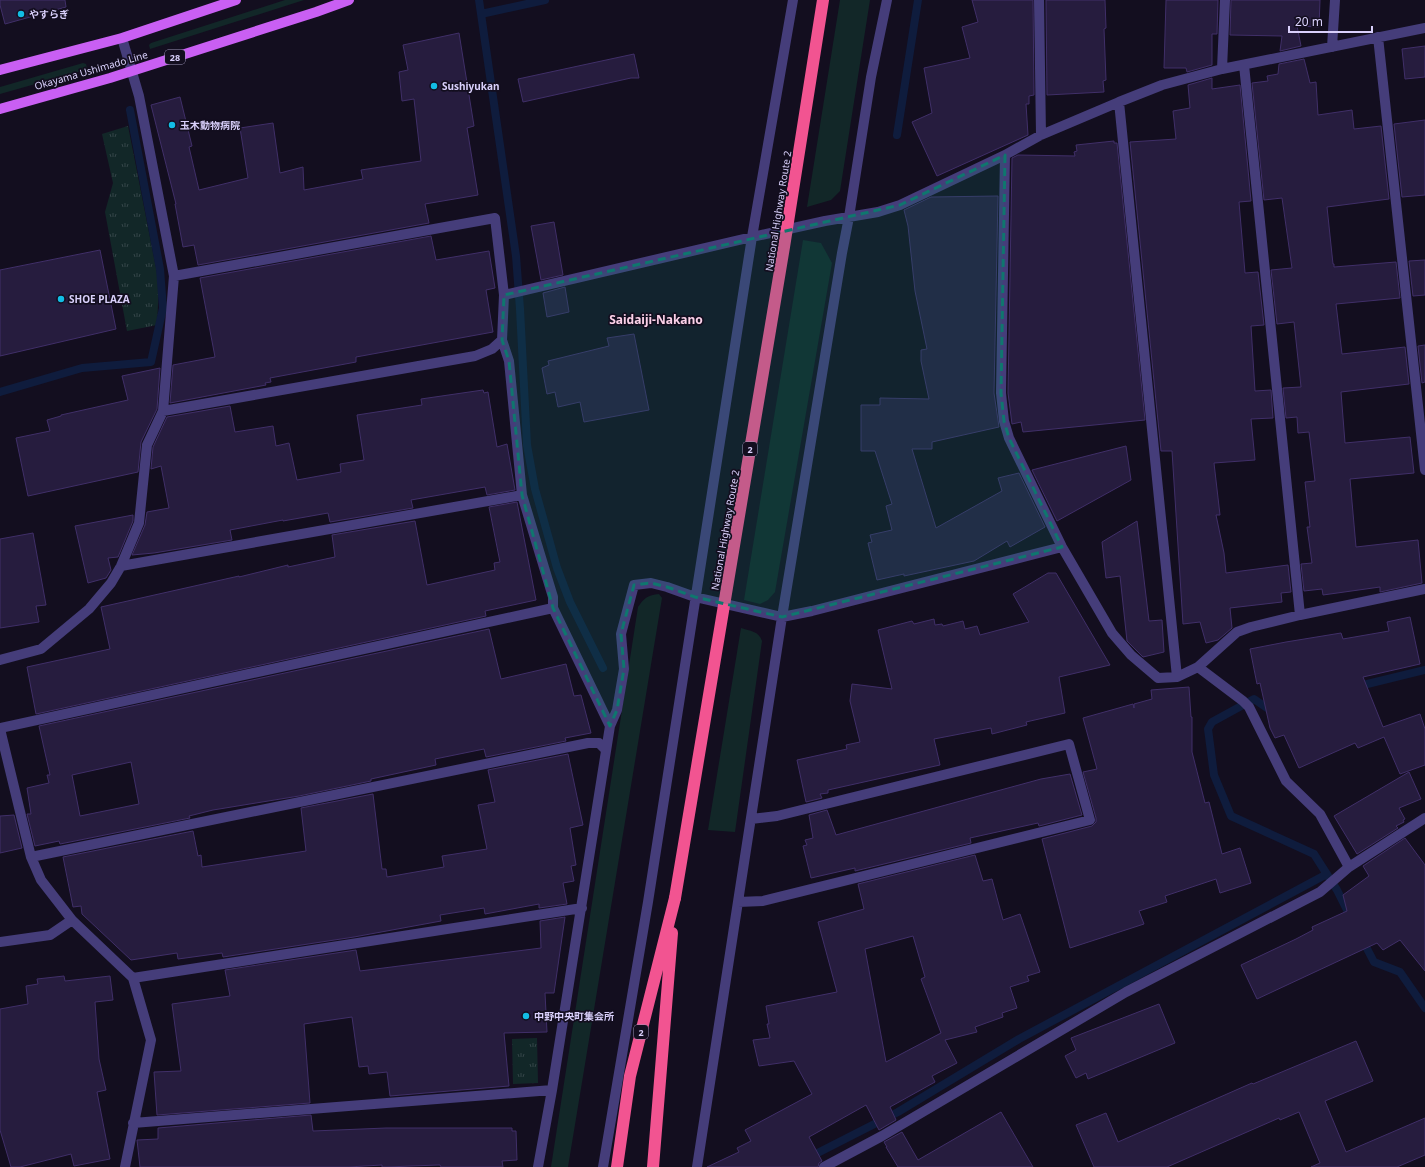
<svg xmlns="http://www.w3.org/2000/svg" width="1425" height="1167" viewBox="0 0 1425 1167" font-family="'Noto Sans','Noto Sans JP',sans-serif">
	<style>
		.grass { fill: #122728 }
		.park { fill: url(#park-tufts) }
		.lines { fill: none; stroke-linecap: round; stroke-linejoin: round }
		.stream { stroke: #0f1c3d; stroke-width: 8 }
		.building { fill: #261c3e; stroke: #402f68; fill-rule: evenodd }
		.street { stroke: #453d7a; stroke-width: 10 }
		.primary { stroke: #c95ff3; stroke-width: 10 }
		.highway { stroke: #f25491; stroke-width: 12 }
		.highway-bridge { stroke: #f25491; stroke-width: 12 }
		.marked { fill: #0f766e; fill-opacity: 0.2; stroke: #0f766e; stroke-width: 3; stroke-dasharray: 8 5; stroke-linejoin: round }
		.poi-dot { fill: #12bde5; stroke: #130e1f; stroke-width: 1.5 }
		.labels { text-anchor: middle; dominant-baseline: central; stroke-width: 3.5; stroke-linejoin: round; paint-order: stroke }
		.shield { fill: #130e1f; stroke: #9e96b9; stroke-width: 1 }
		.shield-label { font-size: 9px; font-weight: bold; fill: #d9d0fb }
		.poi-label { font-size: 10px; font-weight: bold; fill: #d9d0fb; stroke: #130e1f; text-anchor: start }
		.street-label { font-size: 10px; fill: #d9d0fb; stroke: #130e1f }
		.quarter-label { font-size: 12px; font-weight: bold; fill: #fbd1e8; stroke: #130e1f }
	</style>
	<defs>
		<pattern id="park-tufts" width="24" height="20" patternUnits="userSpaceOnUse"><rect width="24" height="20" fill="#122728"/><path d="M3 7l-1-3M5 7V3M7 7l1-3M15 17l-1-3M17 17v-4M19 17l1-3" fill="none" stroke="#344548"/></pattern>
	</defs>
	<rect width="100%" height="100%" fill="#130e1f"/>
	<!-- grass -->
	<path class="grass" d="M285,0h19l-154,49 -1,-4 2,-2z
		M840,0h30l-30,191 -9,9 -24,7z
		M83,63l3,1 1,4 -2,2 -85,24v-7z
		M803,240l18,3 11,20 -57,329 -7,8 -8,4 -16,-4z
		M659,594l3,4 -94,569h-17l87,-560c6,-9 10,-12 21,-13z
		M741,628c9,3 18,3 21,13l-27,191 -27,-2z"/>
	<!-- park -->
	<path class="park" d="M128,126l31,157 -2,42 -30,6 -22,-119 8,-29 -11,-49z
		M537,1038l1,45 -25,1 -1,-45z"/>
	<g class="lines">
		<!-- stream -->
		<path class="stream" d="M479,0l37,256 4,53 7,136 8,44 22,79 13,34 33,66
			M481,14l64,-14
			M897,135l21,-135
			M0,392l82,-24 69,-6 12,-54 -3,-39 -30,-159
			M1355,687l70,-17
			M1274,706l-7,2 -13,-9 -42,23 -4,7 6,46 17,41 83,38 23,36 13,26
			M1362,939l12,23 26,10 25,36
			M790,1167l108,-55 121,-73 308,-165"/>
	</g>
	<!-- building -->
	<path class="building" d="M0,0h65l1,7 -61,17 -5,-19z
		M972,0h61l1,95 -5,1v8h-3l2,31 -91,41 -25,-54 20,-9 -8,-45 46,-10 -8,-31 16,-5z
		M1046,0h59l1,28 -2,1 2,51 -3,1 1,11 -57,3z
		M1166,0h52l-1,34h-5v31l-25,7 -1,-4h-22z
		M1231,0h89l-1,27 -22,-1 4,20 -21,5 2,-15 -52,-1z
		M459,33l15,93 -7,2 11,67 -53,9 4,19 -231,42 -4,-20 -11,2 -8,-43h1l-25,-99 29,-8 12,49 -3,1 10,43 49,-12 -8,-50 33,-5 7,50 23,-6 1,23 59,-11 -2,-9 60,-9 -7,-62 -12,2 -3,-29 9,-2 -5,-25z
		M1425,46v31l-20,2 -3,-30z
		M634,54l5,24h-8l-108,24 -5,-23z
		M1304,59l6,24 6,-1 2,33 34,-5 2,19 27,-3 8,73 -62,8 6,57h1v3l62,-5 4,36 -64,6 6,50 63,-7 4,37 -68,8 4,51 65,-6 4,36 -64,6 6,68 62,-7 4,43 -42,9v-5l-57,8 -1,-6 -18,2 -3,-27 11,-1 -5,-36h3l-5,-45 10,-1 -6,-49 -11,1 -1,-16 -11,1 -3,-30 18,-1 -7,-65 -17,2 -6,-54 21,-2 -10,-70 -18,2 -12,-117 16,-2 -1,-5 11,-2 1,-10z
		M1212,78v11l28,-4 11,116 -12,1 6,71 13,-1 6,53 -13,1 4,65 16,-1 2,28 -22,1 4,41 -41,3 6,52h-4l8,38 2,20 62,-8 3,27 -10,1 1,9 -52,6 2,20 -14,12 -12,3 -6,-21 -17,2 -11,-173h-11l-31,-309 46,-3 -3,-28 17,-3 -2,-23z
		M1425,120v75l-23,2 -8,-73z
		M1114,141v2h3l28,277 -122,12 -2,-10 -9,2 -4,-31 4,-235 6,-3 57,1 -1,-4 3,-1 -1,-6z
		M998,196l-4,197 5,34 -67,15v7h-20l24,79 66,-37 -4,-13 21,-5 26,54 -35,20 -3,-6 -33,20 -70,15v-2l-27,6 -9,-37 4,-1 -2,-7 22,-5 -6,-24 6,-2 -17,-53h-14v-46h19v-7l49,1 -8,-38v-11l6,-1 -12,-58 -7,-65 -4,-16 27,-13z
		M554,222l9,53 -22,5 -10,-54z
		M431,236l5,24 53,-9 6,37 -9,2 7,42 -137,25v5l-86,16 1,4 -6,1 1,2 -96,18 3,-38 42,-8 -15,-79z
		M100,250l16,79 -116,27v-86z
		M1425,260v35l-12,1 -4,-35z
		M565,287l4,25 -22,5 -4,-24z
		M634,334l15,76 -65,12 -4,-20 -22,5 -3,-15 -8,2 -5,-26 7,-3 -1,-4 61,-15 -2,-8z
		M1425,345v37l-3,1 -4,-37z
		M160,368l-3,41 -16,33 -3,30 -110,24 -12,-58 34,-7 -3,-11 14,-4v-1l67,-15 -6,-24z
		M483,390l1,3 4,-1 9,55 10,-3 8,46 -28,5 -2,-8 -74,13 2,8 -83,14 -2,-9 -45,8v-1l-53,10 2,10 -78,13 -22,2 13,-30 2,-13 22,-4 -8,-42 -10,3 2,-22 14,-30 63,-11 5,26 38,-6 3,20 13,-3 8,37 44,-8 -1,-8 24,-4 -7,-45 65,-10 -1,-6z
		M1126,446l5,34 -74,41 -25,-51z
		M517,502l19,98 -51,11 1,5 -450,98 -9,-47 83,-18 -9,-42 138,-31v1l49,-12v2l47,-10 -3,-22 83,-14 12,64 68,-15 -1,-7 6,-1 -11,-55z
		M133,515v6l-15,36 -10,1 3,12 -5,8 -18,5 -13,-57z
		M1137,521l12,100 13,-1 2,32 -21,5 -16,-16 -7,-65 -14,2 -4,-36z
		M33,533l13,72 -10,1 3,16 -39,6v-89z
		M1048,573h8l54,92 -51,12 6,36 -39,9 1,3 -35,9 -1,-6 -57,11 6,26 -112,25v3l-8,1 2,4 -16,4 -9,-42 50,-11 -1,-4 14,-3 -10,-41 2,-17 40,5 -14,-59 34,-9 2,3 20,-5 1,6 7,-1 1,2 20,-5 2,8 12,-3 3,9 49,-13 -16,-28z
		M1410,617l10,47 -57,13 20,50 37,-13 5,15v36l-25,9 -16,-37 -26,11 -3,-5 -56,25 -15,-33 -9,3 -5,-10 -10,-45 -3,1 -7,-35 36,-7 55,-9 2,6 46,-8 -2,-9z
		M489,629l12,50 65,-15 8,32 7,-1 10,38 -26,5 1,3 -80,16 -2,-8 -49,10 1,6 -65,14v2l-72,15 -86,14 -24,6 1,2 -130,26 -1,-3 -24,5 -8,-32h4l-4,-26 22,-5 -2,-8h3l-11,-49zM131,762l8,42 -59,12 -8,-41z
		M1189,687l2,30h1v35l13,51 4,-1 13,52 18,-6 11,35 -31,10 -4,-14 -51,17 2,6 -28,9 5,13 -74,24 -28,-109 50,-13 4,-4v-4l-13,-46 14,-3 -14,-51 50,-14 1,4v-4l18,-5 -1,-9z
		M568,754l15,71 -13,3 6,37 -5,1 3,15 -11,2 4,21 -28,4v-4l-54,10 -1,-6 -44,7 1,6 -87,16 -131,20 -1,-4 -44,6 -1,-6 -46,7 -49,-46 -1,-8 -8,1 -10,-50 130,-26 5,25 3,-1 1,12 104,-16 -5,-43 72,-14 9,75h4l1,8 57,-10 -2,-11 45,-7 -9,-44 17,-3 -7,-32z
		M1409,772l12,27 -22,9 6,11 -2,1 1,2 -8,4 2,2 -41,26 -23,-38z
		M1070,774l12,41 -43,11 -1,-3 -68,15 1,5 -116,28v-3l-44,10 -8,-32 4,-1 -2,-5 8,-2 -4,-23 18,-5 9,25 205,-56z
		M14,815l8,33 -22,5v-37z
		M1405,838l20,27v106l-25,-31 -17,10 -6,-7 -120,56 -16,-34 55,-26 17,-9 -1,-3 35,-16 -4,-16 26,-19 -6,-10z
		M975,855l8,26 9,-2 11,41 17,-6 20,58 -13,4 2,5 -19,6 7,21 -15,5 1,4 -28,10 2,5 -32,8 12,23 -25,13 3,6 -45,25 6,13 -17,10 -13,-25 -57,32 13,24 -3,2 -1,4h-111l32,-15 -2,-4 14,-7 -6,-11 67,-36 -18,-33 -35,5 -6,-26 17,-2 -3,-14h2l-3,-18 71,-14 -19,-70 46,-13 -6,-25zM913,936l12,41 -4,2 20,54 -55,29 -21,-113z
		M565,917l-11,76h-9l2,39 -43,1 5,53 -119,10 -3,-24 -18,2 -1,-8 -9,1 -7,-50 -48,7 6,79 -153,12 -3,-43 27,-1 -9,-67 58,-8 -5,-26 131,-20 4,21 181,-23 -1,-27z
		M64,976l1,5 45,-5 3,24 -18,2 4,57 7,31 -9,2 13,67 -36,7 -3,-12 -51,13h-9l-11,-37v-121l28,-5 -2,-18 12,-2 -1,-5z
		M1159,1004l16,39 -87,36 -2,-6 -10,5 -11,-22 11,-6 -5,-12z
		M1356,1041l17,40 -48,20 21,51 79,-34v37l-28,12h-86l9,-4 -21,-51 -19,8 -1,-2 -112,49h-73l-18,-42 30,-12 12,29 134,-59 1,1z
		M1001,1112l32,55h-135l-12,-20h1l-3,-5 18,-10 16,28z
		M311,1115l2,16 73,-3h126v3h4l1,29 -15,1 1,6h-62l-1,-2h-2l-52,2h-4v-2l-34,2h-208l-3,-27 21,-1v-11z"/>
	<g class="lines">
		<!-- street -->
		<path class="street" d="M1039,0l2,135
			M1378,37l47,433
			M122,38l17,58 35,180 -11,135 312,-55 17,-7 10,-9 2,-45 248,-58 73,-16 53,-9 22,-7 105,-50 36,-20 78,-33 43,-17 60,-16 203,-41
			M1332,47l3,-47
			M1244,65l56,550
			M1222,69l3,-69
			M1119,102l58,575
			M1005,155l-4,238 3,28 5,17 53,109 50,86 19,22 27,23 19,-1 21,-10 39,-35 14,-5 49,-12 125,-26
			M174,276l321,-58 9,77
			M502,340l7,21 13,134 31,102v11
			M121,566l401,-71
			M0,660l41,-11 48,-40 22,-26 10,-17 18,-43 8,-78 16,-34
			M1198,667l45,34 6,6 37,74 34,33 29,53
			M0,728l553,-120 57,118
			M0,729l31,128 10,23 31,40 61,58 18,62 -26,127
			M31,857l557,-114h11l7,7
			M738,902l25,-1 327,-81 -21,-76 -292,72 -26,3
			M0,942l50,-7 22,-15
			M133,978l449,-70
			M133,1123l419,-33
			M538,1167l14,-77 58,-364 7,-16 7,-41 -3,-35 13,-49 17,-2 16,4 28,10 87,20 30,-6 250,-64
			M603,1167l45,-265 104,-665 41,-237
			M697,1167l85,-550 60,-364 7,-36 22,-140 16,-77
			M824,1167l58,-31 244,-144 194,-100 29,-25 76,-49"/>
		<!-- primary -->
		<path class="primary" d="M0,70l122,-32 114,-38
			M0,109l110,-31 206,-66 33,-12"/>
		<!-- highway -->
		<path class="highway" d="M617,1167l13,-91 45,-178
			M653,1167l19,-234"/>
		<!-- highway-bridge -->
		<path class="highway-bridge" d="M675,898l109,-651 39,-247"/>
	</g>
	<!-- marked area -->
	<path class="marked" d="M1005,155l-4,238 3,28 5,17 53,109 -280,70 -87,-20 -28,-10 -16,-4 -17,2 -13,49 3,35 -7,41 -7,16 -57,-118 -31,-113 -13,-134 -7,-21 2,-45 396,-90z"/>
	<!-- markers -->
	<g class="poi-dot">
		<circle cx="21" cy="14" r="4"/>
		<circle cx="434" cy="86" r="4"/>
		<circle cx="172" cy="125" r="4"/>
		<circle cx="61" cy="299" r="4"/>
		<circle cx="526" cy="1016" r="4"/>
	</g>
	<g class="labels">
		<!-- shield labels -->
		<g class="shield">
			<rect x="165" y="50" width="20" height="14" rx="3"/>
			<rect x="743" y="442" width="14" height="14" rx="3"/>
			<rect x="634" y="1025" width="14" height="14" rx="3"/>
		</g>
		<g class="shield-label">
			<text x="175" y="57">28</text>
			<text x="750" y="449">2</text>
			<text x="641" y="1032">2</text>
		</g>
		<!-- poi labels -->
		<g class="poi-label">
			<text x="29" y="14">やすらぎ</text>
			<text x="442" y="86">Sushiyukan</text>
			<text x="180" y="125">玉木動物病院</text>
			<text x="69" y="299">SHOE PLAZA</text>
			<text x="534" y="1016">中野中央町集会所</text>
		</g>
		<!-- street labels -->
		<g class="street-label">
			<text transform="translate(91 70) rotate(-16)">Okayama Ushimado Line</text>
			<text transform="translate(778 211) rotate(-81)">National Highway Route 2</text>
			<text transform="translate(725 530) rotate(-80)">National Highway Route 2</text>
		</g>
		<!-- quarter labels -->
		<g class="quarter-label">
			<text x="656" y="319">Saidaiji-Nakano</text>
		</g>
	</g>
	<!-- scale -->
	<path d="M1289 26v6h83v-6" fill="none" stroke="#d9d0fb" stroke-width="2"/>
	<text x="1295" y="26" font-size="12" fill="#d9d0fb" stroke="#130e1f" stroke-width="3" paint-order="stroke">20 m</text>
</svg>
